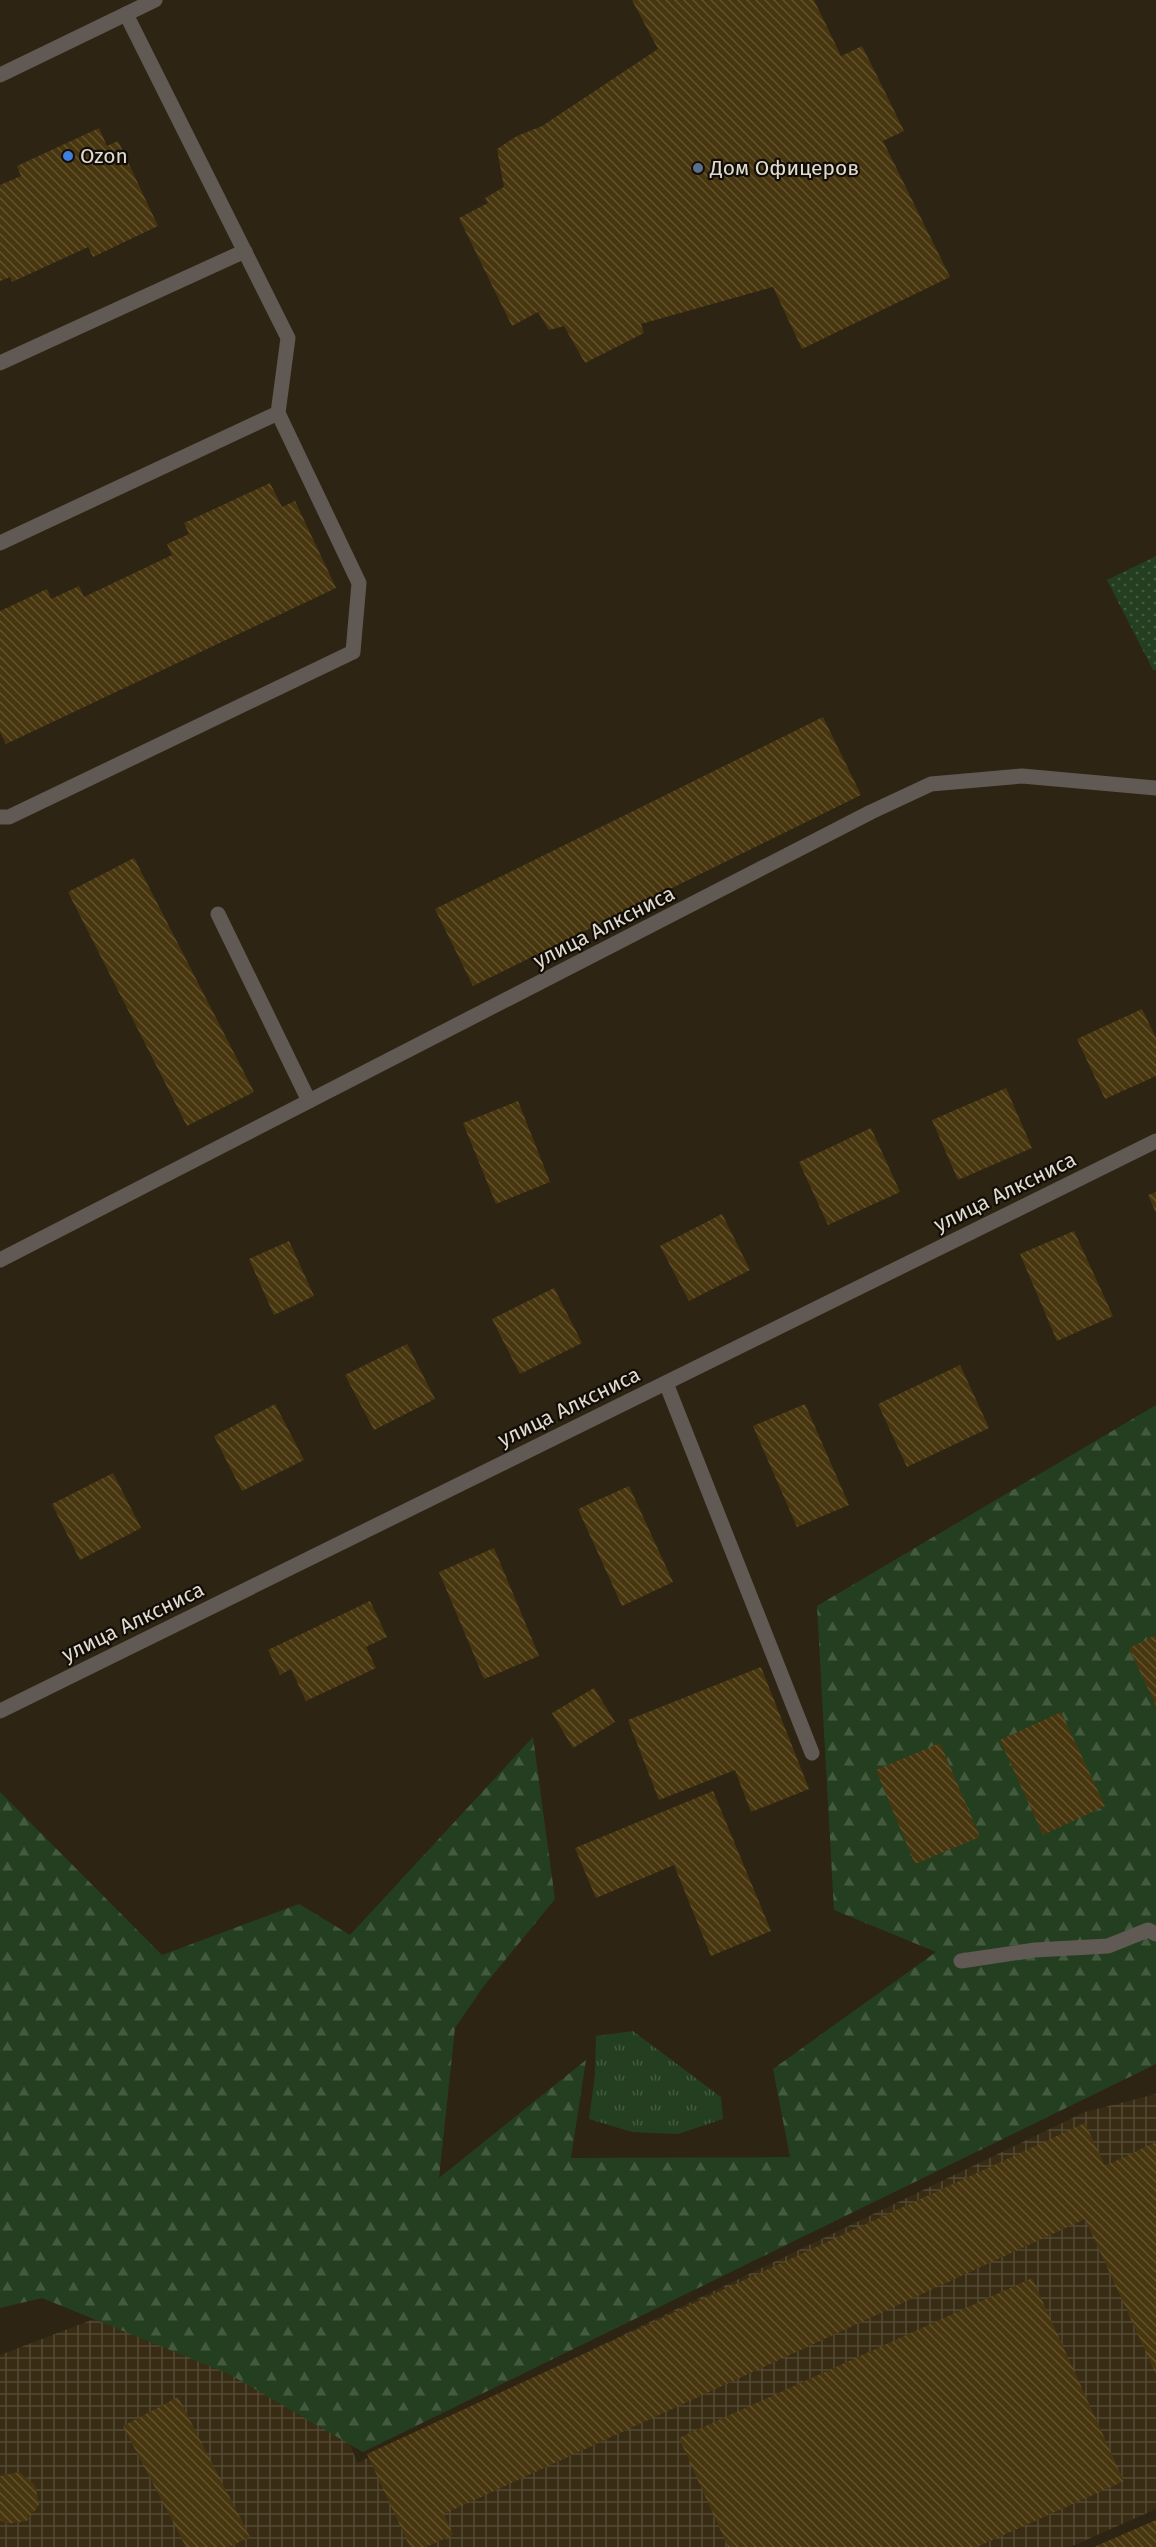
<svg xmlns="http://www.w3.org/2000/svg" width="1156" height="2547" viewBox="0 0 1156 2547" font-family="'Fira Sans',sans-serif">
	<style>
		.industrial { fill: url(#industrial-grid) }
		.grass { fill: url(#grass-tufts) }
		.forest { fill: url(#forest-firs) }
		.park { fill: url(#park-dots) }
		.building { fill: url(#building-back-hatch) }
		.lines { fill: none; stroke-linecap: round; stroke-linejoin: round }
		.lane { stroke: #615953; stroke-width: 15 }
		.street { stroke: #615953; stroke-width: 15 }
		.shop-dot { fill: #3f7fe0; stroke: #120e07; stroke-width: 2 }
		.service-dot { fill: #5c6f8a; stroke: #120e07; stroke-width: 2 }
		.labels { text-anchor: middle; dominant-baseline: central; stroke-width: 4.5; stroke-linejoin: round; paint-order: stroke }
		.poi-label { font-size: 21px; fill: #e1dbd0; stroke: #120e07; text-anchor: start }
		.street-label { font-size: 21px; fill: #e1dbd0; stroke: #120e07 }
	</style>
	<defs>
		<pattern id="industrial-grid" width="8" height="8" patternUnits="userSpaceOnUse" patternTransform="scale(1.5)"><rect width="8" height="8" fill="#382c14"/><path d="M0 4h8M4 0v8" fill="none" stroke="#544a35"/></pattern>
		<pattern id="grass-tufts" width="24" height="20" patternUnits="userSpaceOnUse" patternTransform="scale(1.5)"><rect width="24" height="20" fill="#243f1f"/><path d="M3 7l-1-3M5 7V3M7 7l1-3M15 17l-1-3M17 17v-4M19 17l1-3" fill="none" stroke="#445a3e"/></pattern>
		<pattern id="forest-firs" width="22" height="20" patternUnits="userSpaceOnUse" patternTransform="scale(1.5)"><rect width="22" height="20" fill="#243f1f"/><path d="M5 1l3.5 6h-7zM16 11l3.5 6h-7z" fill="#445a3e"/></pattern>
		<pattern id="park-dots" width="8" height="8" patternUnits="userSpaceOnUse" patternTransform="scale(1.5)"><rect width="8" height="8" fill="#243f1f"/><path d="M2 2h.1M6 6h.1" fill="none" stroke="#445a3e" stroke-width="1.8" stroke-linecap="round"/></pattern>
		<pattern id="building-back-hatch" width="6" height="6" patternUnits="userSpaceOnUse" patternTransform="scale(1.5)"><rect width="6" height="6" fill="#48360f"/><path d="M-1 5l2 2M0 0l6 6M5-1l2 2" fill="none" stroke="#625231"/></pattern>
	</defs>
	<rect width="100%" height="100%" fill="#2d2413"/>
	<!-- industrial -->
	<path class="industrial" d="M1156,2094v415l-86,38h-1070v-192l170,-65 149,67 38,106 728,-351z"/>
	<!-- grass -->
	<path class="grass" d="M633,2031l88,66 2,22 -45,15 -46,-2 -43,-13 6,-45 1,-38z"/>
	<!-- forest -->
	<path class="forest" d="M1156,1405v659l-793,388 -134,-78 -187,-76 -42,10v-516l162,163 137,-51 51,31 183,-198 22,162 -72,88 -28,41 -16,150 147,-118 -15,98 219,-1 -17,-88 163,-117 -102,-42 -17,-304z"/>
	<!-- park -->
	<path class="park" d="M1156,556v114h-3l-46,-90z"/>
	<!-- building -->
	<path class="building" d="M632,0h182l27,56 21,-10 21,42 21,43 -21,10 67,136 -148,72 -29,-62 -132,37 3,9 -59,30 -21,-37 -15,4 -11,-18 -26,14 -53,-108 29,-15 -3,-5 19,-11 -7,-38 20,-13 25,-10 116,-77z
		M99,128l8,18 11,-5 40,85 -65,31 -5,-10 -76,35 -2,-5 -10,4v-96l21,-9 -4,-10z
		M270,483l12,24 13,-6 41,87 -330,156 -6,-12v-121l47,-22 4,10 28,-13 5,11 88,-42 -5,-11 22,-10 -5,-11z
		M823,717l38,78 -388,191 -38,-77z
		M134,858l120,234 -67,34 -119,-234z
		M1142,1009l14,29v38l-51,23 -28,-60z
		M1006,1088l26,60 -74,32 -26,-60z
		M518,1101l32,81 -54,22 -33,-81z
		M871,1128l29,64 -72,33 -29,-63z
		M1156,1192v21l-8,-18z
		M722,1214l28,56 -61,31 -29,-55z
		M1074,1231l39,85 -56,25 -37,-87z
		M289,1241l25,55 -40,19 -25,-56z
		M554,1288l28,55 -62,31 -28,-55z
		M407,1344l28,55 -61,31 -29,-55z
		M960,1365l29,63 -82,39 -29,-63z
		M275,1404l29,56 -62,31 -28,-55z
		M805,1404l44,101 -52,22 -44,-101z
		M113,1473l28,55 -61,32 -28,-56z
		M629,1486l44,96 -51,24 -44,-97z
		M494,1548l45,108 -55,23 -45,-107z
		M370,1601l17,36 -21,10 10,21 -70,33 -15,-32 -11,6 -12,-25z
		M1156,1635v71l-27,-58z
		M761,1667l48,122 -58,23 -16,-42 -76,30 -31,-80z
		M594,1688l21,34 -42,26 -21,-35z
		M1061,1712l44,94 -62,29 -43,-95z
		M940,1743l40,94 -65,27 -39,-94z
		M713,1791l58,140 -60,25 -37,-91 -78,33 -21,-50z
		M1085,2123l20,43 51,-24v232l-71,-155 -641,295 9,21 -27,12h-16l-43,-93z
		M1032,2278l92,203 -147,66h-249l-49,-109z
		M178,2397l72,140 -21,10h-43l-63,-121z
		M19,2472l16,13 4,20 -12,16 -20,3 -7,-4v-44z
		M1156,2520v27h-62z"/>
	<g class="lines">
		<!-- lane -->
		<path class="lane" d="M0,363l245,-112
			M0,543l278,-130
			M0,817h9l344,-165 6,-69 -81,-170 10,-75 -162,-324
			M218,914l91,187
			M666,1383l146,370
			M961,1961l74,-11 73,-4 40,-16 8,4"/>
		<!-- street -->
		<path class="street" d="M0,75l155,-75
			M0,1260l871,-448 60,-28 91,-8 134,12
			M0,1711l1156,-570"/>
	</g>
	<!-- markers -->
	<circle class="shop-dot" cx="68" cy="156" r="6"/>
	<circle class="service-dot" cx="698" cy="168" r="6"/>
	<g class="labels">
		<!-- poi labels -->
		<g class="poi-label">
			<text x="80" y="156">Ozon</text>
			<text x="710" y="168">Дом Офицеров</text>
		</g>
		<!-- street labels -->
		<g class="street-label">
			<text transform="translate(604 927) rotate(-27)">улица Алксниса</text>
			<text transform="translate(1005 1192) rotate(-26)">улица Алксниса</text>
			<text transform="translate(569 1407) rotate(-26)">улица Алксниса</text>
			<text transform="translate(133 1622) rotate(-26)">улица Алксниса</text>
		</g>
	</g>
</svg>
